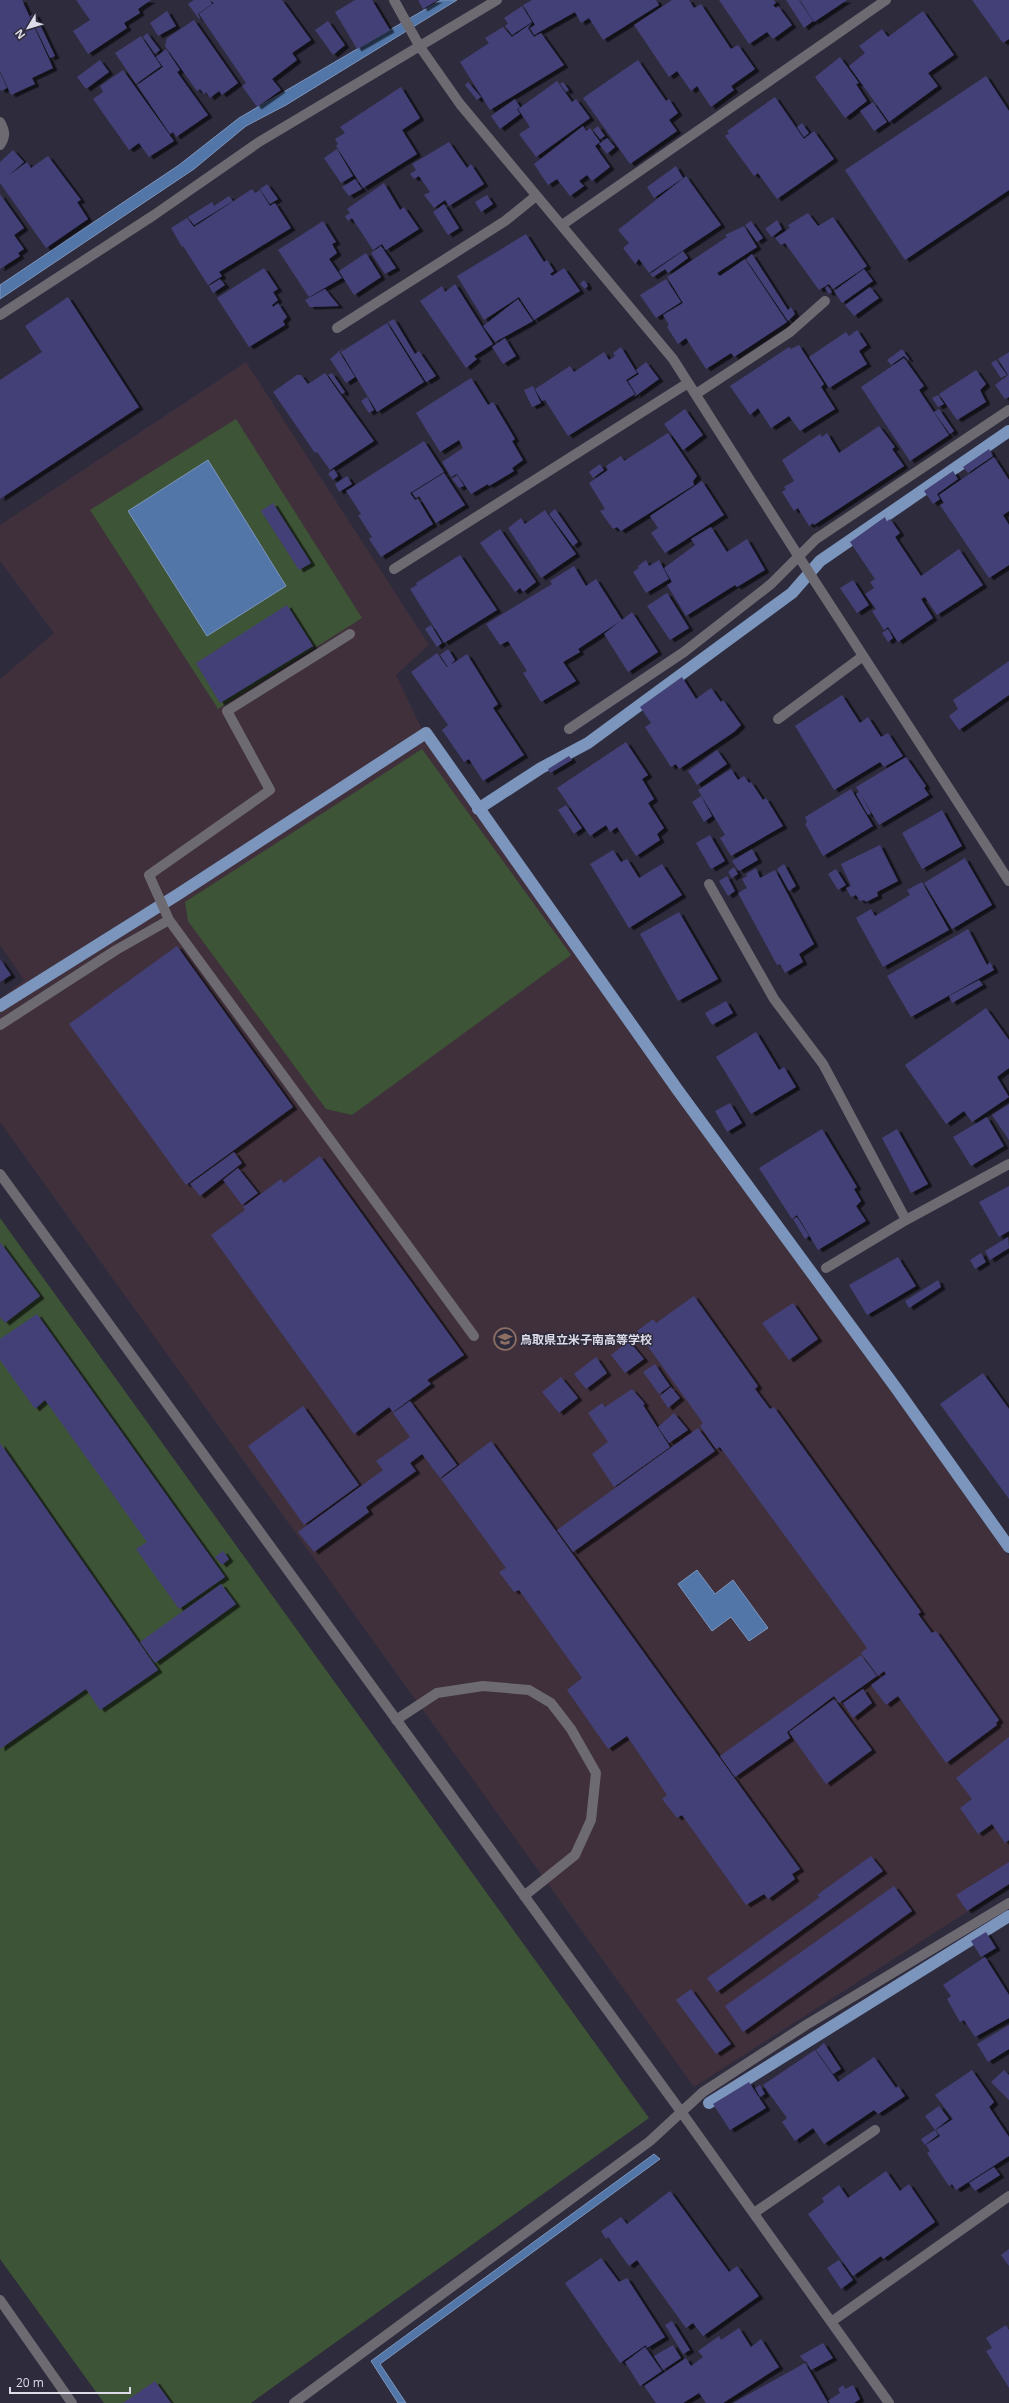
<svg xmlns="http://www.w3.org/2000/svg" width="1009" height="2403" viewBox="0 0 1009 2403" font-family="'Open Sans','Noto Sans JP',sans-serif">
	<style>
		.education { fill: #3f303c }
		.green { fill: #3e5436 }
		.water { fill: #5376a9; stroke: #7c95bc }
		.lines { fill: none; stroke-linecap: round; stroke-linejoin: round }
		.stream { stroke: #7c95bc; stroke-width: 12 }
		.building { fill: #434076; filter: url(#shadow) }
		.minor { stroke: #6e6a72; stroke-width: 10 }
		.labels { text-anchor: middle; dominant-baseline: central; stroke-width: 3; stroke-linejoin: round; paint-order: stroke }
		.poi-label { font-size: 12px; font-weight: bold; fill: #dddce8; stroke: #2e2b3d; text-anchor: start }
	</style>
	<defs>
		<filter id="shadow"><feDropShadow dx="4.5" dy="2.5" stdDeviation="0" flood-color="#0009"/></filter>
	</defs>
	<rect width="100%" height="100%" fill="#2e2b3d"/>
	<!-- education -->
	<path class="education" d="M246,362l183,283 -33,30 30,63 583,818v329l-315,202 -694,-965v-123l24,-19 -24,-35v-266l54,-46 -54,-72v-36z"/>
	<!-- green -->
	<path class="green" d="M236,419l126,199 -144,91 -128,-199z
		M422,749l149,206 -219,160 -26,-6 -138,-188 -3,-19z
		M0,1218l649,900 -398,285h-147l-104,-144z"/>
	<!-- water -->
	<path class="water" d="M441,0h16l-171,105 -40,21 -52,43 -194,130v-14l179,-120 60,-47z
		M208,460l78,126 -79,50 -79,-125z
		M697,1570l18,24 18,-14 35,48 -19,13 -18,-24 -19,14 -34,-47z
		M654,2154l6,5 -280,205 26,39h-8l-27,-42z"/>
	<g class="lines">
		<!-- stream -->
		<path class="stream" d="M478,809l63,-41 47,-25 204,-150 28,-32 189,-130
			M0,1006l177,-111 249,-162 251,356 219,299 113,159
			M709,2103l300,-187"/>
	</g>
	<!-- building -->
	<path class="building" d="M0,0h22l31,68 -21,10 3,6 -24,11 -11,-24z
		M76,0h75l-13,9 2,4 -16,10 3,5 -39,26 -15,-23 17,-11z
		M194,0h16l2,4 -14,10 2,4 -1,1 -11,-15z
		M210,0h72l29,40 -19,13 5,7 -25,19 9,11 -24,17 -15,-21 4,-3 -47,-69 15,-11z
		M355,0h17l18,30 -33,19 -22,-37z
		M418,0h20l-15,9z
		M532,0h124l3,5 -56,35 -14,-22 -8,5 -6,-11 -41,23 -4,-7 5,-3 -12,-20z
		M672,0h17l5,8 7,-4 30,45 7,-4 17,24 -24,17 3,4 -23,17 -14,-21 -6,5 -14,-20 -8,6 -35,-52z
		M719,0h55l2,3 -3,2 3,3 2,-2 14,19 -19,14 -6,-7 -18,12z
		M786,0h13l14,21 -9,7z
		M800,0h47l-33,22z
		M972,0h37v39l-6,4z
		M522,6l10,16 -20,13 -7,-9 3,-3 -4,-5z
		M167,11l9,15 -18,10 -8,-13z
		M923,11l31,44 -26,18 10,13 -49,36 -40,-56 16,-13 -6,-7 23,-17 6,8z
		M35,14l20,42 -5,2 -20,-42z
		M194,20l44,63 -16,12 -3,-4 -9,7 -4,-6 -2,2 -4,-5 -3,2 -32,-45 2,-8z
		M328,21l17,24 -12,10 -18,-25z
		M532,23l-4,5 6,9 7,-4 23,32 -74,45 -30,-48 29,-19 -4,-5 18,-11 9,10z
		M147,33l13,17 -5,4 -12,-17z
		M141,36l20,30 -25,18 -21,-31z
		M166,49l14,21 -3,2 31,43 -32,22 -3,-5 -3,2 -33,-49 26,-18 -7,-10z
		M840,57l19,26 -3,1 11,17 -22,17 -30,-41z
		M100,60l9,12 -23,17 -9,-12z
		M638,60l28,41 3,-2 9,14 -9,7 8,11 -47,33 -47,-66z
		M123,70l51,71 -25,16 -10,-14 -10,7 -36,-51 10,-7 -3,-6z
		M0,73l7,15 -6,3 -1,-2z
		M986,76l23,35v79l-104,70 -60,-90z
		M557,81l15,21 4,-3 14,19 -54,39 -17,-23 11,-7 -12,-18z
		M468,82l13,15 -4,3 -12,-15z
		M563,82l6,8 -3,2 -6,-8z
		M401,87l19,31 -18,12 15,24 -54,34 -27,-42 2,-2 -3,-5 10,-6 -5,-6z
		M775,97l29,42 10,-8 20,28 -57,40 -19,-26 -4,3 -29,-40 4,-3 -2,-2z
		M515,99l5,8 -3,2 3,5 -20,15 -9,-13z
		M873,102l14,20 -13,9 -14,-20z
		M802,123l7,10 -5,4 -7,-10z
		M583,126l3,5 4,-3 10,14 -5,4 15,21 -18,14 -5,-6 -8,6 5,5 -14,10 -13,-17 -9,6 -14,-21z
		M598,126l7,10 -5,3 -7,-9z
		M607,138l8,9 -8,7 -8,-10z
		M449,142l18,26 4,-4 13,20 -35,22 -4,-6 -11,8 -10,-13 6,-3 -11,-16 -5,3 -4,-5 6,-4 -4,-6z
		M337,149l16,27 -12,7 -17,-25z
		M13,150l11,12 -16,14 19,-14 4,6 17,-12 33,44 -4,2 11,17 -42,29 -46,-65v-21z
		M676,166l7,12 -29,20 -7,-11z
		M686,176l35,49 -72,48 -10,-14 -4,5 -12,-16 6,-5 -11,-13z
		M355,179l7,10 -13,7 -7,-9z
		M384,183l16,27 4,-3 15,22 -33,21 -4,-6 -9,6 -21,-32 -4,3 -3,-5 5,-3 -3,-4z
		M267,184l11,15 -8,5 -10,-15z
		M252,189l3,4 5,-3 10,16 5,-3 16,25 -72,44 3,4 -14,9 -25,-39 -1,1 -11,-19 16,-10 7,9z
		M0,194l24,34 -10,7 10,14 -6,4 2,3 -20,13z
		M487,195l6,9 -12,8 -6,-10z
		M229,196l4,5 -39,24 -6,-8 24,-15 2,4z
		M444,204l15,24 -11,7 -15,-23z
		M808,213l10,13 15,-9 34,49 -34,23 -4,-5 -10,6 -34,-47 -4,2 -6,-7 15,-10 -2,-3z
		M777,220l5,9 -10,8 -7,-8z
		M323,221l13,21 -4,2 5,9 -8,6 13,19 -33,19 -31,-47z
		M751,221l12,17 -6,4 -12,-17z
		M744,226l13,21 -40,26 3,3 25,-17 42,63 -53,35 -3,-4 -25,16 -20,-31 -8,6 -11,-17 2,-2 -6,-10 20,-12 -16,-26 60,-40 -2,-2z
		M526,234l18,28 3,-2 7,11 -4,3 2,2 12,-8 16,23 -46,29 -15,-23 -35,23 -27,-44z
		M381,246l15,22 -11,6 -14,-21z
		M683,251l5,7 -20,15 -3,-4 -12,8 -3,-3z
		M366,253l15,24 -27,18 -15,-24z
		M752,254l36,56 3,-3 4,7 -7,7 -42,-62z
		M264,268l14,21 -5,3 5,8 -6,5 1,2 5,-4 9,14 -4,4 2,4 -36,22 -32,-49z
		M864,269l9,12 -31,22 -8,-12z
		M220,279l5,6 -12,8 -4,-7z
		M666,279l15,23 -25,16 -16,-23z
		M584,280l4,6 -3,3 -5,-5z
		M455,284l38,60 -19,12 3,3 -11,9 -46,-67 22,-15 3,6z
		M828,286l4,6 -3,2 -4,-6z
		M870,287l9,11 -25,18 -9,-11z
		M325,289l14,17 -29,1 -5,-7z
		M68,297l71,110 -139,92v-119l42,-28 -17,-26z
		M518,299l15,22 -38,21 -12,-16z
		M394,319l21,35 4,-3 17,25 -10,6 -38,-60z
		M387,323l37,59 -47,30 -36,-60z
		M857,330l10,15 -8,6 8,13 -38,24 -20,-31 37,-25 3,4z
		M505,338l11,18 -13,8 -11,-17z
		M799,345l25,39 -3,3 14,22 -35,22 -11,-15 -18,12 -13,-20 -8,7 -20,-29 59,-39 2,2z
		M344,347l-6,7 2,-1 15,24 -9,6 -16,-24z
		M621,347l16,26 -11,7 9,14 -67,42 -23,-36 -3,1 -7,-12 35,-23 4,6 30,-20 5,8 6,-4 -2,-3z
		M902,349l7,10 -1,1 -4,-4 -13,9 -4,-5z
		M1009,352v45l-4,2 -10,-14 13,-10 -10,-16z
		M904,358l20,28 -5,4 30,45 -39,26 -49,-74z
		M996,360l11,15 -6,3 -10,-15z
		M646,362l13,17 -25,18 2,-3 -8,-13 11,-7 -3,-4z
		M976,370l10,14 -6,6 6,12 -29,18 -18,-26z
		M325,373l49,68 -44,29 -13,-18 -2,1 -42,-61 24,-17h4l7,9z
		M332,373l13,19 -3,2 -14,-19z
		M471,378l17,27 5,-3 22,37 -3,2 11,19 -11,8 2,3 -25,15 -1,-2 -17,10 -16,-23 2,3 -6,3 -9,-15 21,-14 -4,-8 -19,12 -24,-39z
		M533,386l8,17 -9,4 -8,-17z
		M938,395l6,9 -6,3 -6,-9z
		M367,397l7,13 -5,3 -8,-12z
		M685,409l18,26 -20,15 -19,-26z
		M939,409l15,22 -4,3 -16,-22z
		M879,426l16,21 -3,2 12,17 -90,59 -1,-2 -4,3 -11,-18 -4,3 -12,-19 4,-3 -2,-2 10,-6 -12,-21 38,-26 2,3 5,-4 12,20z
		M668,433l29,43 -4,5 1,4 -73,46 -4,-4 -4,2 -13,-18 5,-2 -16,-26 19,-13 -2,-4 15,-10 3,5z
		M424,441l20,31 -34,21 5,7 3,-1 15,25 -52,33 -12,-18 3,-2 -14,-22 3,-1 -15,-23z
		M989,449l4,7 -25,17 -5,-6z
		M994,457l15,23v31l-6,4 6,10v40l-20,13 -49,-73 4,-2 -5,-8z
		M600,464l4,6 -11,8 -4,-6z
		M334,469l4,7 -5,4 -5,-6z
		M953,471l5,8 -21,15 3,5 -7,5 -9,-13z
		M444,473l21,32 -29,18 -17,-27 -3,2 -4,-5z
		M457,475l7,11 -5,2 -7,-9z
		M347,476l5,8 -13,8 -4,-8z
		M702,481l22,34 -59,38 -14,-20 7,-5 -8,-12z
		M273,503l38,60 -12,7 -38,-59z
		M555,509l23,33 -5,4 -24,-32z
		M545,510l31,44 -35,24 -33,-50 13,-10 4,6z
		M885,517l2,5 3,-3 10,14 -5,4 26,39 38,-27 24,36 -46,30 -12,-18 -4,2 12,19 -35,24 -10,-15 -4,3 -12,-19 4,-2 -11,-15 9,-6 -4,-6 5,-3 -25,-37z
		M711,527l16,25 20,-13 18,31 -28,17 -2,-2 -49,31 -19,-31 5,-3 -8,-14 31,-23 -4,-6z
		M500,529l36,53 -13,10 -3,-4 -5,4 -35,-49z
		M460,555l37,55 -53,33 -34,-54 7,-4 -1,-2z
		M646,560l3,6 10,-6 10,19 -23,14 -13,-21 6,-4 -1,-2z
		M574,566l12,20 10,-7 26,41 -44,29 2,3 -17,10 13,19 -35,21 -18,-29 4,-2 -19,-30 -8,4 -14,-21 66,-40 -2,-3z
		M853,580l16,25 -12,8 -17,-25z
		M667,593l22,35 -19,12 -23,-34z
		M287,605l26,41 -93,57 -24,-40z
		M632,612l26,40 -30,20 -24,-38z
		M431,625l11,18 -5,4 -12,-18z
		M888,629l5,9 -5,4 -6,-9z
		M448,649l7,11 -7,7 -8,-12z
		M437,653l10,14 -3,2 23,-15 31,50 -5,4 31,47 -41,26 -14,-22 -5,3 -22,-32 6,-5 -37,-53z
		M1009,661v34l-50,35 -10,-14 9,-7 -5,-9z
		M682,677l14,22 15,-11 10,14 2,-2 18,25 -7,7 -55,37 -3,-5 -5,3 -26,-40 6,-4 -11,-16z
		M842,695l18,28 8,-6 13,20 7,-4 15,23 -19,11 -4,-5 -46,28 -39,-64z
		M626,742l22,33 -6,4 12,20 -6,4 16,25 -7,6 3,6 -24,16 -19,-29 -7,5 -4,-7 -16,11 -33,-48z
		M717,750l10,14 -30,21 -9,-14z
		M569,756l3,4 -22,13 -2,-4z
		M906,757l20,29 -2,2 5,7 -50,30 -23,-38z
		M731,769l7,11 6,-4 5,7 2,-1 12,18 3,-2 17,28 -52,30 -11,-18 5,-3 -27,-45z
		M851,789l22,37 -50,30 -18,-32 2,-2 -2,-5z
		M859,792l12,21 -3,2 -12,-21z
		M701,796l11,20 -8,6 -12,-20z
		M566,805l16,23 -8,6 -16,-24z
		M942,810l20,36 -40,23 -20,-36z
		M710,835l15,26 -14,8 -15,-26z
		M880,845l18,36 -21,11 1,4 -12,6 -2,-2 -4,1 -4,-6 -5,2 -5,-9 5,-2 -10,-22z
		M752,849l6,11 -19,11 -7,-10z
		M613,850l8,12 6,-3 12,19 23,-14 20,31 -53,33 -39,-64z
		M965,858l27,47 -40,24 -28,-46z
		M784,864l12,22 -7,5 -12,-22z
		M734,867l4,7 -6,4 -4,-6z
		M756,868l4,10 15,-8 39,74 -15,10 4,8 -18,11 -5,-9 -3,1 -39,-72 9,-5 -5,-9 5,-3 -1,-2z
		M836,869l10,16 -8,5 -10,-16z
		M727,876l8,15 -7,5 -9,-15z
		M922,882l27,48 -66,37 -27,-49 15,-9 4,7 35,-21 -3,-5z
		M679,912l39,67 -40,22 -38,-67z
		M968,929l19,36 3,-3 4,8 -83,47 -24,-41z
		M177,946l116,161 -107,78 -117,-161z
		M0,959l11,16 -11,7z
		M979,980l4,5 -31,18 -3,-7z
		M726,1001l7,12 -21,12 -7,-12z
		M986,1008l23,32v28l-12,9 12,20 -37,25 -8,-11 -18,13 -41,-59z
		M756,1032l23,38 5,-3 12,20 -45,27 -35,-57z
		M730,1103l12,20 -15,9 -12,-21z
		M1009,1104v36l-17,-25z
		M987,1117l17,29 -33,20 -18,-29z
		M822,1129l35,58 -3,2 7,12 -5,5 10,15 -48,29 -21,-35 -5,4 -33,-51z
		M897,1129l31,55 -17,9 -29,-55z
		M234,1152l8,11 -42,33 -10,-12z
		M320,1156l144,199 -37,25 4,4 -38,28 -4,-5 -35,27 -143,-199 34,-25 -2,-3 38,-28 3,4z
		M238,1168l20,25 -16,12 -19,-25z
		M1009,1186v45l-10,6 -20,-35z
		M797,1217l12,19 -4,3 -12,-20z
		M1008,1237l1,11 -19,12 -5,-9z
		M0,1242l40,54 -35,27 -5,-6z
		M981,1253l5,9 -11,7 -5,-9z
		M898,1257l18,29 -49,29 -18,-30z
		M938,1280l3,7 -32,21 -4,-7z
		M694,1296l64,90 -3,3 15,20 4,-2 147,205 -3,2 14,19 4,-2 63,89 -3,3 1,2 -51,38 -48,-67 -12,9 -15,-20 15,-11 -2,-3 -6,5 -17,-23 6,-5 -147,-201 -4,2 -16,-23 3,-3 -66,-92 16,-12 3,4z
		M793,1303l25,36 -29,21 -27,-37z
		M37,1314l188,263 -46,32 -43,-60 11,-7 -102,-142 -10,9 -35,-49v-21z
		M629,1341l15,18 -19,14 -14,-18z
		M596,1357l11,16 -21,16 -12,-15z
		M655,1364l15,22 -11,8 -16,-22z
		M983,1373l26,36v90l-69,-95z
		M561,1377l17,21 -19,15 -17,-21z
		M671,1387l9,11 -12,10 -8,-12z
		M632,1389l13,15 -2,1 27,42 -56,40 -22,-33 16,-12 -20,-29 14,-10 3,4z
		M410,1401l47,64 -17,13 -18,-24 -12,9 6,8 -50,36 3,5 -55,40 -16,-20 85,-62 -7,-9 34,-24 -17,-24z
		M303,1406l56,79 -55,40 -56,-79z
		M674,1413l14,17 -19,13 -11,-16z
		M698,1428l17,23 -142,101 -16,-22z
		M491,1441l309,428 -8,5 3,5 -27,20 -4,-5 -18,11 -64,-90 -5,3 -15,-19 5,-4 -40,-59 -19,13 -41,-59 15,-12 -63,-88 -5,2 -15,-20 7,-4 -65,-89z
		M0,1443l158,227 -58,40 -14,-21 -86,60z
		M223,1551l6,8 -7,6 -7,-8z
		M221,1584l15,20 -81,59 -15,-21z
		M861,1655l16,21 -38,27 -5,-7 -47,36 3,6 -55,39 -15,-21z
		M863,1689l9,14 -19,15 -10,-15z
		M834,1699l38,51 -46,34 -37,-52z
		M1009,1737v103l-4,3 -13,-19 -14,10 -18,-26 12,-9 -16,-21z
		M871,1856l12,15 -166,121 -10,-14 113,-81 -3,-2z
		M1009,1862v22l-42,27 -11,-16z
		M894,1886l18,25 -169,121 -18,-26z
		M986,1932l10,16 -15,9 -10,-16z
		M985,1957l24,38v23l-34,19 -11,-17 -4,2 -13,-23 4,-3 -8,-11z
		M691,1989l40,55 -15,10 -40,-54z
		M1009,2025v24l-21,13 -11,-18z
		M824,2043l17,26 -8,5 -17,-24z
		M815,2050l23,32 36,-25 22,31 2,-2 7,10 -27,18 -4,-4 -50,34 -11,-16 -18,13 -13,-19 5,-4 -24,-33z
		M972,2070l22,32 -5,5 20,30v19l-53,34 -4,-6 -3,2 -22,-33 3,-2 -4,-6 14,-9 -4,-6 17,-11 -18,-24z
		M1004,2070l5,5v25l-18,-18z
		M749,2082l17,26 -36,22 -17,-26z
		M760,2085l5,9 -5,3 -5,-9z
		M939,2106l10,13 -14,11 -10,-14z
		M935,2130l3,5 -13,10 -4,-6z
		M994,2167l6,8 -25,16 -6,-8z
		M886,2171l14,20 9,-7 26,38 -52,37 -2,-3 -28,20 -45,-62 16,-12 -2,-4 17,-13 9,13z
		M670,2191l59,81 8,-6 22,30 -56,40 -10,-13 -7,5 -49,-68 -8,6 -21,-29 -2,2 -5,-8 20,-14 6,7z
		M1009,2249v17l-8,-11z
		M601,2258l18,24 8,-4 38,59 -18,11 -1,-3 -26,18 -55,-80z
		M839,2260l14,20 -12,9 -14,-21z
		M672,2321l18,29 -7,4 -18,-29z
		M1006,2325l3,5v58l-23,-37 6,-3 -6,-10z
		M739,2328l12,19 10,-8 18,28 -56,36h-17l-7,-10 -16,10h-27l-12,-17 42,-28 5,8 12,-9 -5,-6 21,-15 2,4z
		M823,2343l10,15 -22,12 -5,-9h-2l-4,-5z
		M673,2345l8,13 -18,12 -9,-14z
		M645,2347l17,24 -22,15 -15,-24z
		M805,2363l23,40h-95z
		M155,2381l16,22h-48z
		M843,2385l2,4 8,-4 7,14 -6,4h-24l-2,-2 12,-8 -2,-4z"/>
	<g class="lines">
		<!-- minor -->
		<path class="minor" d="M394,0l26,47 40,57 213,255 126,198 210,324
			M0,122c5,9 6,14 0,23
			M562,225l324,-225
			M0,315l154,-100 105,-73 238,-142
			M337,328l168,-107 31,-25
			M696,394l94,-62 35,-31
			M394,569l294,-186
			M350,634l-123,77 43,79 -121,85 20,45 305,416
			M778,719l85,-63
			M569,729l115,-77 87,-68 45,-45 193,-129
			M709,884l65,115 49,65 83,156
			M0,1025l116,-75 53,-30
			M0,1174l682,939 207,290
			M826,1268l80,-48 103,-56
			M396,1720l41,-27 46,-7 46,4 22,13 20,26 25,44 -5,47 -16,35 -51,41
			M754,2213l121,-83
			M0,2300l72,103
			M831,2322l178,-126
			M294,2403l356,-262 53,-49 103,-67 203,-122"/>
	</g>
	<!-- icons -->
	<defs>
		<g id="school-ring" transform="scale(1.15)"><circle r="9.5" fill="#2e2b3d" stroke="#8d6e63" stroke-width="1.5"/><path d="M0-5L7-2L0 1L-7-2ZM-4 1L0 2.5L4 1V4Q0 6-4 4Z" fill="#8d6e63"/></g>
	</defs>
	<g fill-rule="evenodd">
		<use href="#school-ring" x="505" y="1339"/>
	</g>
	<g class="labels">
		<!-- poi labels -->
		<g class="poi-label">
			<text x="520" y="1339">鳥取県立米子南高等学校</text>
		</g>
	</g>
	<!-- north arrow -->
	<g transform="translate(28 28) rotate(232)" stroke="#2e2b3d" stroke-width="3" paint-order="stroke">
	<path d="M0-3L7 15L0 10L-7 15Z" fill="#dddce8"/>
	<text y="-6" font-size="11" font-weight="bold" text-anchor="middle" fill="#dddce8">N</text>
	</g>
	<!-- scale -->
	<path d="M10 2387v6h120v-6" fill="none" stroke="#dddce8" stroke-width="2"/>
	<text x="16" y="2387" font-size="12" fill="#dddce8" stroke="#2e2b3d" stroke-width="3" paint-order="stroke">20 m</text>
</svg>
